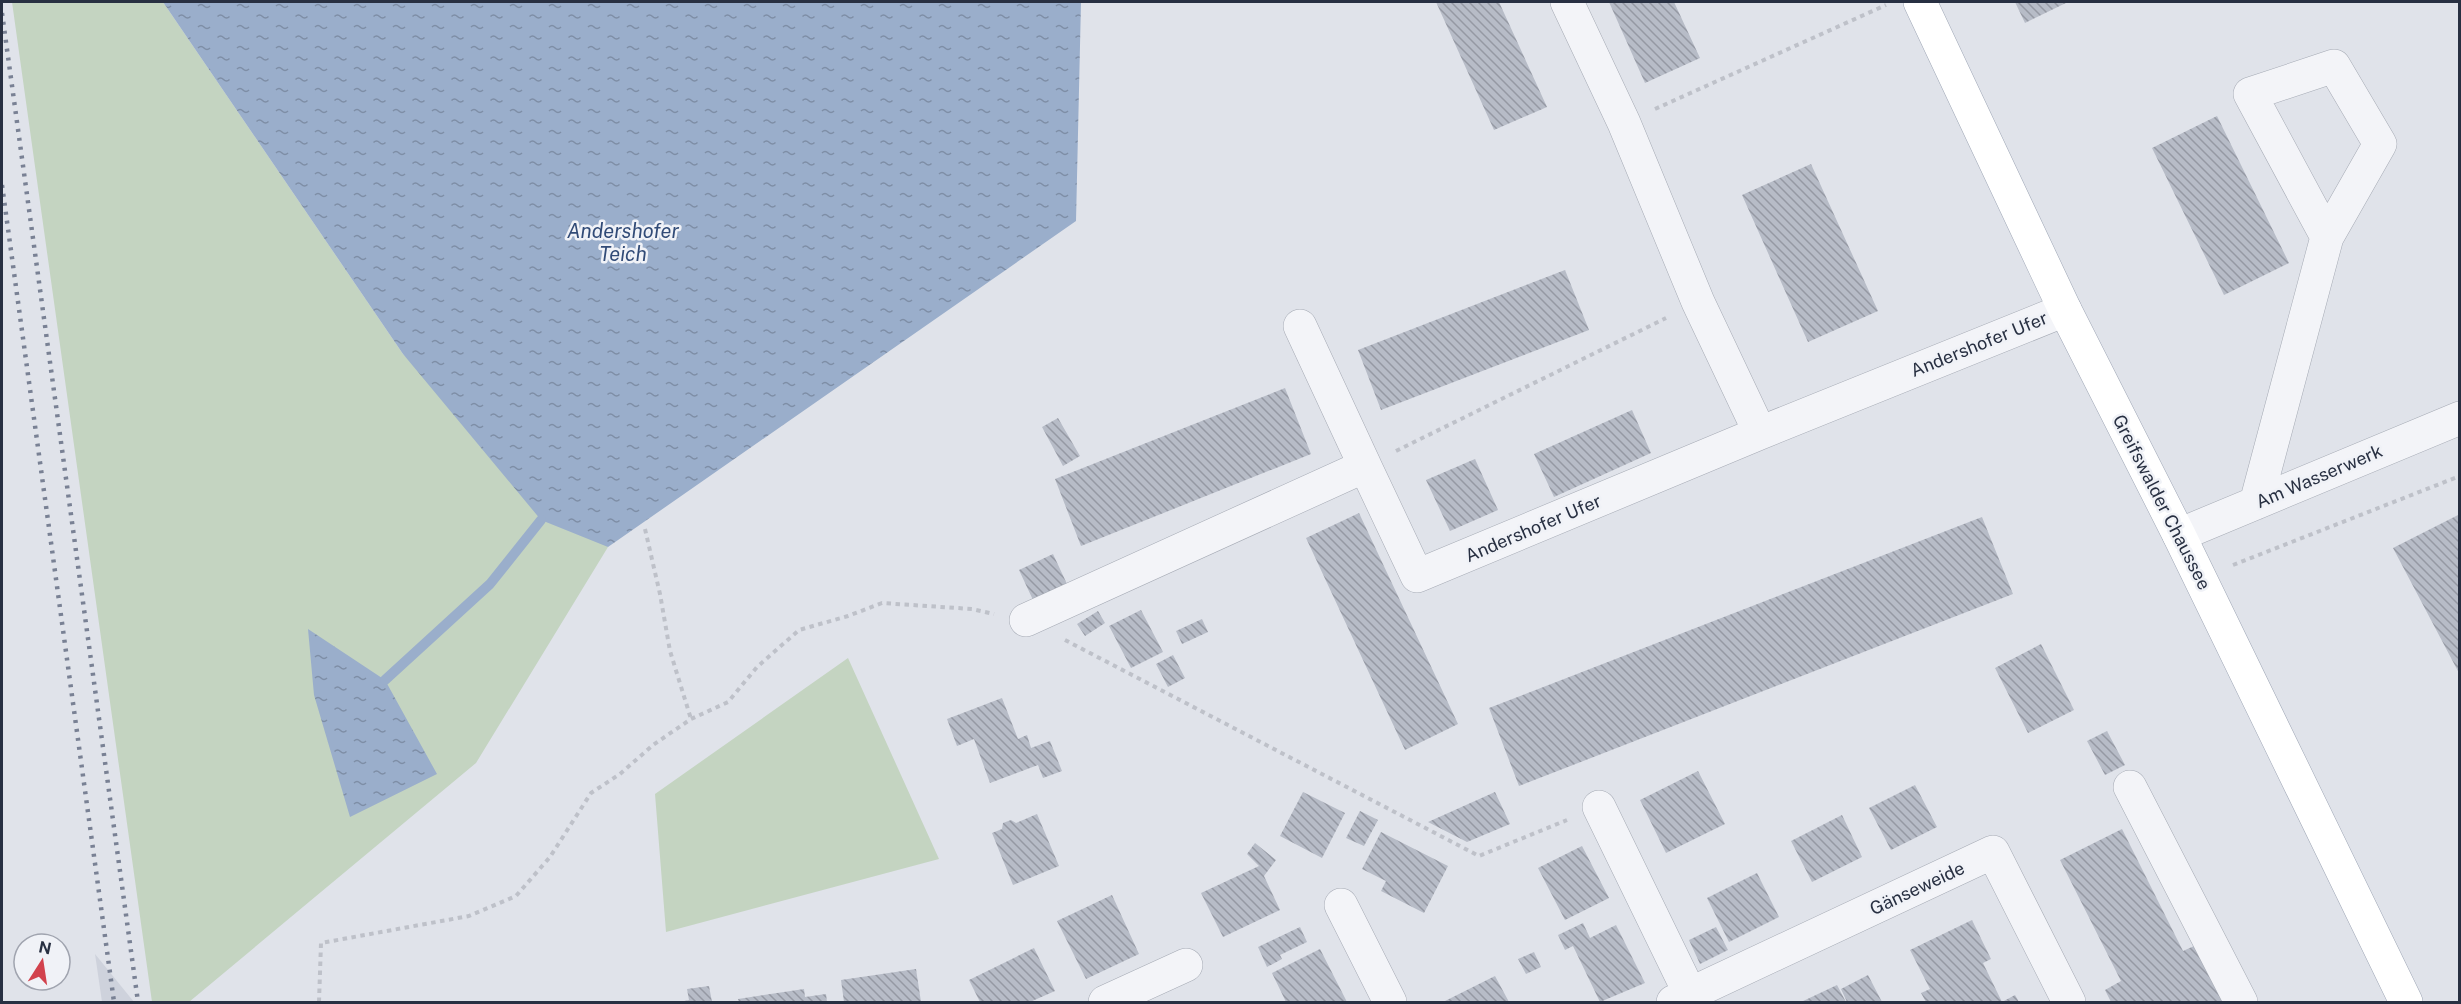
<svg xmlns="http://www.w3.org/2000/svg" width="2461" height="1004" viewBox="0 0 2461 1004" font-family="'Public Sans',sans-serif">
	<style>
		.built { fill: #ced2dc }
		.grass { fill: #c4d4c1 }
		.water { fill: url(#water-ripples) }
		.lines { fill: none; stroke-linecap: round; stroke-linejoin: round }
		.stream { stroke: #9aaecb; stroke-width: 10 }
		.building { fill: url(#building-back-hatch) }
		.minor-casing { stroke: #a5aab4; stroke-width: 34 }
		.major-casing { stroke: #9fa7b6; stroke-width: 34 }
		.path { stroke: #bec1c9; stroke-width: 4; stroke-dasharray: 4.5 4.5; stroke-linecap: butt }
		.minor { stroke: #f3f4f8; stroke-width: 33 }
		.major { stroke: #fff; stroke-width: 33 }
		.rail { stroke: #798194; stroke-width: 4.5; stroke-dasharray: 3 6; stroke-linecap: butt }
		.labels { text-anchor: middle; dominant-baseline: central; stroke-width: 5; stroke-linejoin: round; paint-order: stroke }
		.street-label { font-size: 18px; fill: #283042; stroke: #f0f2f7 }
		.water-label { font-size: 20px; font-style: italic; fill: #314b77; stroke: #f0f2f7 }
	</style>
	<defs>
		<pattern id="water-ripples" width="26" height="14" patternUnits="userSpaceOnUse" patternTransform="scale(1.5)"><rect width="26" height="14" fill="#9aaecb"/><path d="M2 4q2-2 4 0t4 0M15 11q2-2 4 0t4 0" fill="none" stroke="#7e8ea6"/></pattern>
		<pattern id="building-back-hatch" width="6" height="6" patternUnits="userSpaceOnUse" patternTransform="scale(1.5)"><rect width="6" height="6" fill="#b7bcc7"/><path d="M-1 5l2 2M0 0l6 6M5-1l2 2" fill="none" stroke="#9599a3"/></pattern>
	</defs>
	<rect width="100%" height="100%" fill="#e0e3ea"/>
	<!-- built -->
	<path class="built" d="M95,954l39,48h-32z"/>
	<!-- grass -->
	<path class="grass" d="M12,2h151l240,352 205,193 -132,216 -287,239h-37z
		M848,658l91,201 -273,73 -11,-138z"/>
	<!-- water -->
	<path class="water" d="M163,2h918l-5,219 -468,326 -67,-27 -138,-166z
		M308,629l77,51 52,94 -87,43 -36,-122z"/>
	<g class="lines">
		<!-- stream -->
		<path class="stream" d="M385,680l105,-96 51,-64"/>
	</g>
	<!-- building -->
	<path class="building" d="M1436,2h63l48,105 -53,23z
		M1609,2h65l26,56 -55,25z
		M2015,2h53l-43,21z
		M2217,116l72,147 -65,32 -72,-147z
		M1811,164l67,147 -70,31 -66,-147z
		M1565,270l24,60 -208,80 -23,-60z
		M1285,388l26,66 -230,92 -26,-67z
		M1632,410l19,43 -97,44 -20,-43z
		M1058,418l22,38 -17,10 -21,-39z
		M1475,459l23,51 -48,21 -24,-51z
		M1359,513l99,211 -53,26 -99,-212z
		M2460,514v161l-67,-127z
		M1982,517l31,77 -494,192 -30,-78z
		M1053,554l14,30 -34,16 -14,-30z
		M1141,610l22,42 -32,16 -22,-42z
		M1098,611l7,12 -20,13 -8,-12z
		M1202,619l6,13 -26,12 -6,-13z
		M2041,644l33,66 -46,23 -33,-65z
		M1173,655l12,23 -17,9 -12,-23z
		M1002,698l16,41 9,-4 4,13 19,-7 12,30 -19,7 -5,-13 -48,18 -16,-44 -17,7 -10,-27z
		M2107,731l18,34 -20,10 -18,-34z
		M1698,771l27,53 -59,29 -26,-53z
		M1915,785l22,42 -46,23 -22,-42z
		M1303,792l42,21 -23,45 -42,-22z
		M1495,792l15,32 -43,18 -39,-20z
		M1360,811l18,9 -14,26 -18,-8z
		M1037,814l22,52 -46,19 -21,-52 10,-4 1,-6 8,-3 5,3z
		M1842,815l20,42 -50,25 -21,-41z
		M2122,829l61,122 11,-5 29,56h-112l-6,-12 16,-9 -61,-121z
		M1381,832l67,34 -24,47 -43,-22 5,-10 -24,-12z
		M1255,843l21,17 -12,16 16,34 -57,27 -22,-44 58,-27 -12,-12z
		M1582,846l27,52 -44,22 -27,-52z
		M1757,873l22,44 -50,25 -22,-44z
		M1112,895l27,59 -53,25 -29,-58z
		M1972,920l19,39 -8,4 19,39 13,-7 4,7h-93l-5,-9 9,-4 -20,-39z
		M1583,923l7,15 26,-13 29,58 -45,19 -27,-56 -8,4 -7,-15z
		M1300,927l7,15 -27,13 2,4 -15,8 -9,-20z
		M1716,927l12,23 -28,14 -11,-24z
		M1034,948l21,43 -25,11h-50l-11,-22z
		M1320,949l27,53h-61l-14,-29z
		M1534,952l7,15 -15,7 -8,-15z
		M916,969l5,33h-77l-3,-22z
		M1868,975l14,27h-35l-6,-13z
		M1495,976l14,26h-66z
		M1837,985l9,17h-45z
		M709,986l3,16h-32l9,-2 -2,-11z
		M804,989l1,8 21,-3 1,8h-88l-1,-3z"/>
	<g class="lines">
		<!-- minor casing -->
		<g class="minor-casing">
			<path id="minor" d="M1567,2l57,121 74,179 62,131
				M1300,326l65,140
				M2256,503l71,-266 -77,-143 84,-28 46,78 -53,93
				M2179,535l281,-117
				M1026,620l339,-154 52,110 343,-143 305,-123
				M2130,787l111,215
				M1599,807l95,195
				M1341,905l49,97
				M1105,1002l81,-37
				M1673,1002l320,-150 76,150"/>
		</g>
		<!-- major casing -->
		<g class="major-casing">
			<path id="major" d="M1920,2l145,308 114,225 227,467"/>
		</g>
		<!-- path -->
		<path class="path" d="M1655,109l231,-104
			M1396,451l270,-133
			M645,529l15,65 10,57 21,68
			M2233,565l227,-89
			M1065,640l414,216 88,-36
			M319,1002l2,-59 148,-27 47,-20 34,-39 41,-64 29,-19 33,-29 38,-26 37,-17 29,-35 42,-37 49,-14 34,-13 90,6 22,5"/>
		<!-- minor -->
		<use href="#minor" class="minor"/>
		<!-- major -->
		<use href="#major" class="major"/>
		<!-- rail -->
		<path class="rail" d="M2,13l136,989
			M2,185l112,817"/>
	</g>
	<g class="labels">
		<!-- street labels -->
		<g class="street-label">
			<text transform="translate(1979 344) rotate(-22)">Andershofer Ufer</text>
			<text transform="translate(2319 476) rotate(-23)">Am Wasserwerk</text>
			<text transform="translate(2162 502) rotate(63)">Greifswalder Chaussee</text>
			<text transform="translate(1533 528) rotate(-23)">Andershofer Ufer</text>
			<text transform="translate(1917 888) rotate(-25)">Gänseweide</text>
		</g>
		<!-- water labels -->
		<g class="water-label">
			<text x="623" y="231">Andershofer<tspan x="623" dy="23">Teich</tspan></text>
		</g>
	</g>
	<!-- border -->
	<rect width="2461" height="1004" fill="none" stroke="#283042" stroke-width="6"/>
	<!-- north arrow -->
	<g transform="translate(42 962) rotate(12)"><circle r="28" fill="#f0f2f7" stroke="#a0a4af" stroke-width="1.5"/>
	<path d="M0-4.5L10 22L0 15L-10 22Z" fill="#d2424d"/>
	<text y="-9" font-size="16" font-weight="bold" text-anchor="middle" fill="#283042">N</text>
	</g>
</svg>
